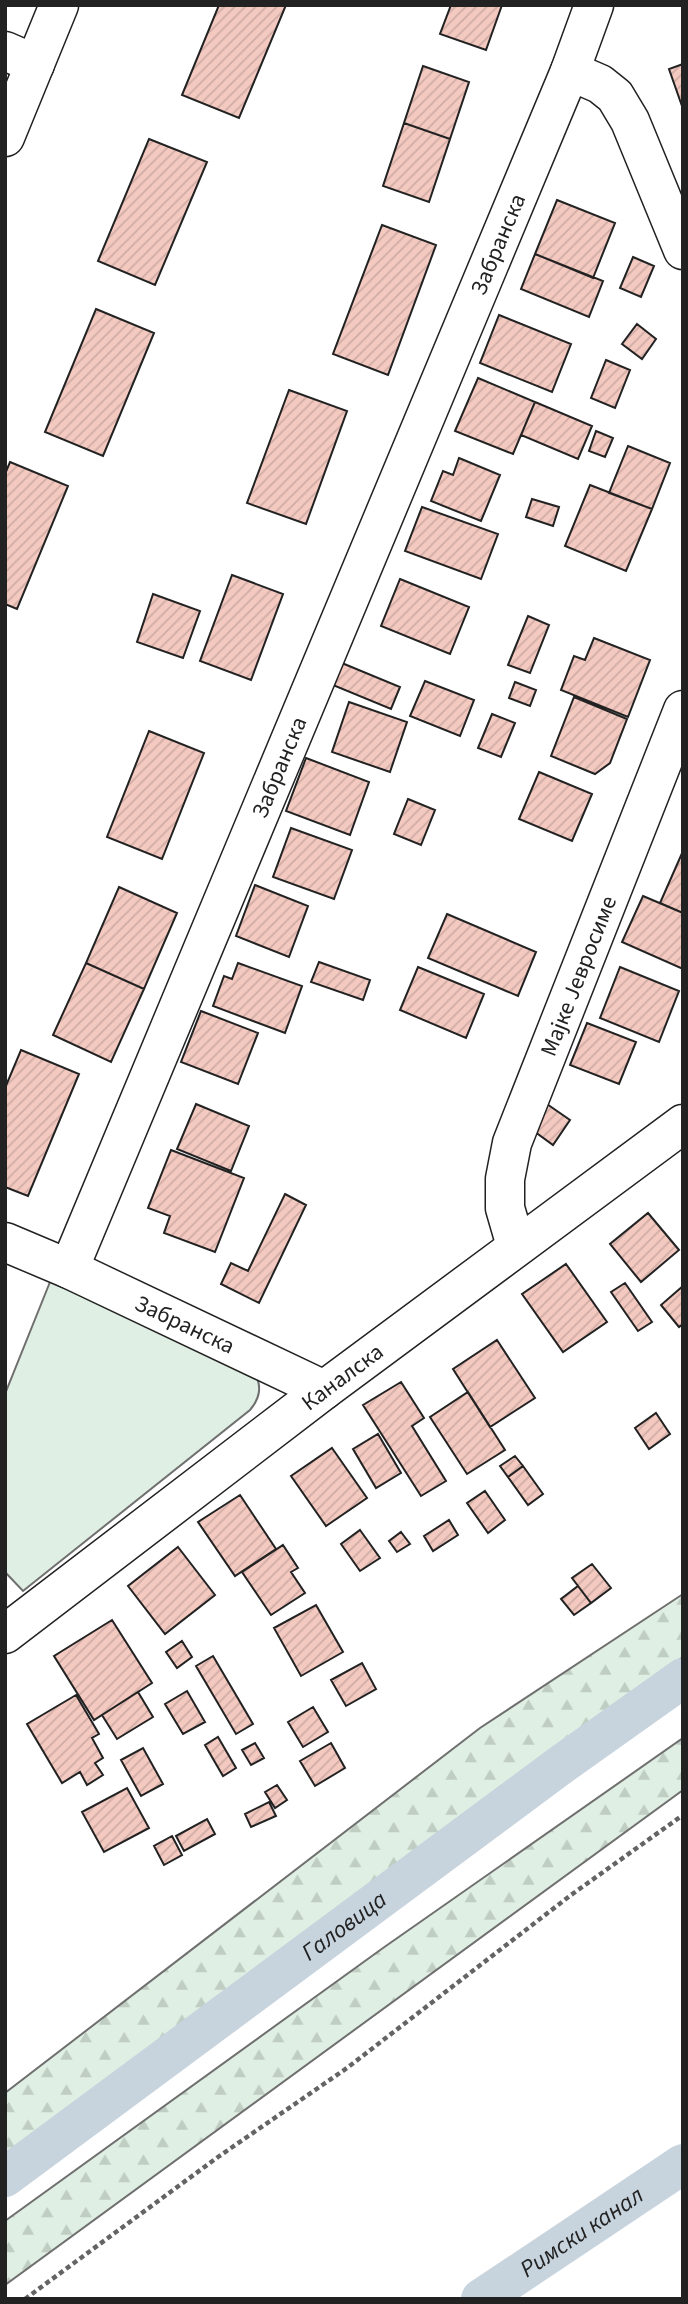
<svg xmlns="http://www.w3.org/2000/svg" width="688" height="2304" viewBox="0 0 688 2304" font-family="'Source Sans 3',sans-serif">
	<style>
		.green { fill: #e0efe3; stroke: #6f6f6f; stroke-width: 2 }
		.forest { fill: url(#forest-firs); stroke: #6f6f6f; stroke-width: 2 }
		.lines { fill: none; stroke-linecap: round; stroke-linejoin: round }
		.canal { stroke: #c7d3dd; stroke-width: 40 }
		.building { fill: url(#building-hatch); stroke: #222; stroke-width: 2 }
		.minor-casing { stroke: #222; stroke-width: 41 }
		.major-casing { stroke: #222; stroke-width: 41 }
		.path { stroke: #646464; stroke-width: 4.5; stroke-dasharray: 5 3.5; stroke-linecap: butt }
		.minor { stroke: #fff; stroke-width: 38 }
		.major { stroke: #fff; stroke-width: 38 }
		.labels { text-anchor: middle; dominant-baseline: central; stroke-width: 5; stroke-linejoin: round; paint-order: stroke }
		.street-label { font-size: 23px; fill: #222; stroke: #fff }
		.water-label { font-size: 24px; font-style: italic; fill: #222; stroke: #fff }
	</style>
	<defs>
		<pattern id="forest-firs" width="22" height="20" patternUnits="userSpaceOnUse" patternTransform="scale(1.75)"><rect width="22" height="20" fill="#e0efe3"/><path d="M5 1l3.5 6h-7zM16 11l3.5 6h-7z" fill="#c0cdc2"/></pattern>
		<pattern id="building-hatch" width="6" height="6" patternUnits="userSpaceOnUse" patternTransform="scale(1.75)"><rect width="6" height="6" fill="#f3c9c0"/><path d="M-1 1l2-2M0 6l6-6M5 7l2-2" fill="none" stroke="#d0aca5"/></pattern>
	</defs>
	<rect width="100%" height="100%" fill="#fff"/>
	<!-- green -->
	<path class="green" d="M52,1277l203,96c7,14 5,25 -5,37l-227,181 -18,-19v-178z"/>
	<!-- forest -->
	<path class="forest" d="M683,1594v63l-487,368 -191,138v-70l475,-365z
		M683,1738v52l-678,495v-64l378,-273z"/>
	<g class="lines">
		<!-- canal -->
		<g class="canal">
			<path id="s1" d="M5,2177l557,-413 121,-86"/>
			<path id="s2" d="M481,2299l202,-135"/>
		</g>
	</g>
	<!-- building -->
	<path class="building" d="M219,5h67l-47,113 -57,-23z
		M451,5h51l-16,45 -46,-16z
		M683,64v45l-14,-40z
		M423,66l46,16 -19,57 -46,-16z
		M404,123l46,16 -21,63 -46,-16z
		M149,139l58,23 -52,123 -57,-24z
		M557,200l58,23 -22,55 -58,-24z
		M382,225l54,20 -48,130 -55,-21z
		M535,254l68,27 -14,36 -68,-28z
		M633,257l21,9 -13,31 -21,-9z
		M96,309l58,24 -51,123 -58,-24z
		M499,315l72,29 -19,48 -72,-29z
		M637,324l19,15 -14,20 -20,-15z
		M606,360l24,10 -15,38 -24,-10z
		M478,378l57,24 -22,52 -58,-23z
		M289,390l58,21 -41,113 -59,-21z
		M535,402l57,24 -14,33 -57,-24z
		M596,431l17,7 -8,19 -16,-6z
		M628,446l42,17 -18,46 -43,-16z
		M459,458l41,17 -19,46 -50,-20 12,-30 10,4z
		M10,462l58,24 -51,123 -12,-5v-130z
		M590,485l62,24 -26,62 -61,-25z
		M532,499l27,8 -6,19 -27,-9z
		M422,507l76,27 -17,45 -76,-28z
		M232,575l51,19 -32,86 -51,-19z
		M400,579l69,28 -19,47 -69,-28z
		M153,594l47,17 -17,47 -46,-16z
		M528,616l21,9 -19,48 -22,-8z
		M594,638l56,22 -22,57 -67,-27 13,-34 11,4z
		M337,661l63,26 -9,22 -63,-26z
		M425,681l49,19 -14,36 -50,-20z
		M515,682l21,8 -6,16 -21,-8z
		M574,697l53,22 -17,44 -15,11 -44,-18z
		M349,702l58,20 -17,50 -58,-20z
		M492,714l23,9 -14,34 -23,-9z
		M149,731l55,22 -42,106 -55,-22z
		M306,758l63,24 -19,53 -64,-24z
		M539,772l53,22 -20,47 -53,-22z
		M408,799l27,11 -14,35 -27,-11z
		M291,828l61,22 -18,49 -61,-22z
		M683,851v62l-23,-10z
		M255,885l53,21 -19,51 -53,-21z
		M119,887l58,26 -33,76 -58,-26z
		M643,896l40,17v56l-61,-27z
		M447,914l89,38 -18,44 -90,-38z
		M319,962l51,18 -7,20 -52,-18z
		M86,963l58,26 -33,73 -58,-27z
		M238,963l64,23 -17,47 -72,-27 11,-30 8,3z
		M418,967l66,27 -18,44 -66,-28z
		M620,967l59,24 -20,51 -59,-24z
		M201,1011l57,22 -20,51 -57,-22z
		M587,1023l49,19 -17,42 -49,-19z
		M21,1050l58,24 -51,122 -23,-9v-99z
		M544,1102l26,18 -17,25 -26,-19z
		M196,1104l53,22 -18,45 -54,-22z
		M171,1150l73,28 -29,74 -51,-19 6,-17 -22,-8z
		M285,1194l21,11 -47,98 -38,-19 10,-21 17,8z
		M648,1213l31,37 -38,32 -31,-38z
		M566,1264l41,58 -44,30 -41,-58z
		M625,1283l27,39 -14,9 -27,-39z
		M683,1286v38l-4,3 -18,-22z
		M497,1340l38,58 -45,29 -37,-58z
		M401,1382l23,36 -12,8 34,55 -25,15 -58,-91z
		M468,1392l37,58 -38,24 -37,-57z
		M656,1413l14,21 -21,15 -14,-21z
		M378,1434l23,39 -25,15 -23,-39z
		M332,1448l35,50 -41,28 -35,-50z
		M515,1456l8,10 -15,11 -8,-11z
		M523,1466l20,28 -15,11 -20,-28z
		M485,1491l20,29 -17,13 -21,-30z
		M240,1495l36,54 -41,27 -37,-54z
		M449,1520l9,15 -25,16 -9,-15z
		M360,1530l20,28 -20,13 -19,-27z
		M401,1532l9,12 -13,8 -8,-11z
		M283,1545l15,23 -7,4 14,21 -34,22 -29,-43z
		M178,1547l37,48 -50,39 -37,-48z
		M592,1564l19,24 -20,15 -19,-25z
		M578,1586l13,17 -17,12 -13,-16z
		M316,1605l27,47 -42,24 -27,-48z
		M112,1620l40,63 -58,37 -40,-64z
		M182,1641l10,16 -15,11 -11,-16z
		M213,1656l40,68 -17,10 -40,-68z
		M362,1663l14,26 -30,17 -15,-26z
		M187,1691l18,31 -22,12 -18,-30z
		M138,1692l15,25 -36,22 -15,-24z
		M76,1695l23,39 -7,4 11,20 -8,5 8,12 -16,10 -7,-13 -18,11 -35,-59z
		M313,1707l15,25 -25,15 -15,-25z
		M218,1737l18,31 -13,8 -18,-31z
		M255,1743l9,15 -13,7 -9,-15z
		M331,1743l14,25 -30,18 -15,-25z
		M143,1748l20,36 -22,12 -20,-36z
		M277,1785l10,15 -12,8 -10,-16z
		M127,1788l22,40 -45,24 -22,-40z
		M269,1802l7,14 -25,11 -6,-13z
		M207,1819l8,15 -31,17 -8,-15z
		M172,1836l10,19 -18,10 -10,-19z"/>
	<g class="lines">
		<!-- minor casing -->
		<g class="minor-casing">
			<g id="minor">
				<path d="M5,51l30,13"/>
				<path d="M570,71l30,13 15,12 15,25 53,129"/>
				<path id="s3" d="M5,1242l64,27 255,121"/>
				<path id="s4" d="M516,1246l-11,-38v-29l7,-36 171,-433"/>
				<path id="s5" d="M69,1269l501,-1198 24,-66"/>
				<path id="s6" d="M5,1634l319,-244 359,-266"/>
			</g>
		</g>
		<!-- major casing -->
		<g class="major-casing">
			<path id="major" d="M5,137l54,-132"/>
		</g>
		<!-- path -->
		<path class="path" d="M25,2299l193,-142 129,-89 224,-173 112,-80"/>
		<!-- minor -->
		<use href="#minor" class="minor"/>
		<!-- major -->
		<use href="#major" class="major"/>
	</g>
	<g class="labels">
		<!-- street labels -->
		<g class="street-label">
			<text stroke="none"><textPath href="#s5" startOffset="1111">Забранска</textPath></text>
			<text stroke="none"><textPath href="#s5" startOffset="544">Забранска</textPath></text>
			<text stroke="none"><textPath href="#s4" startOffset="285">Мајке Јевросиме</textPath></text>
			<text stroke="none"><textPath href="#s3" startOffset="198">Забранска</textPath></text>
			<text stroke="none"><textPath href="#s6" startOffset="424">Каналска</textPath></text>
		</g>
		<!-- water labels -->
		<g class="water-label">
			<text stroke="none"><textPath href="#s1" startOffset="422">Галовица</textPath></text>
			<text stroke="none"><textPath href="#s2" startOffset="121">Римски канал</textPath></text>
		</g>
	</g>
	<!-- border -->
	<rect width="688" height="2304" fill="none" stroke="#222222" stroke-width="14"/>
</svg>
